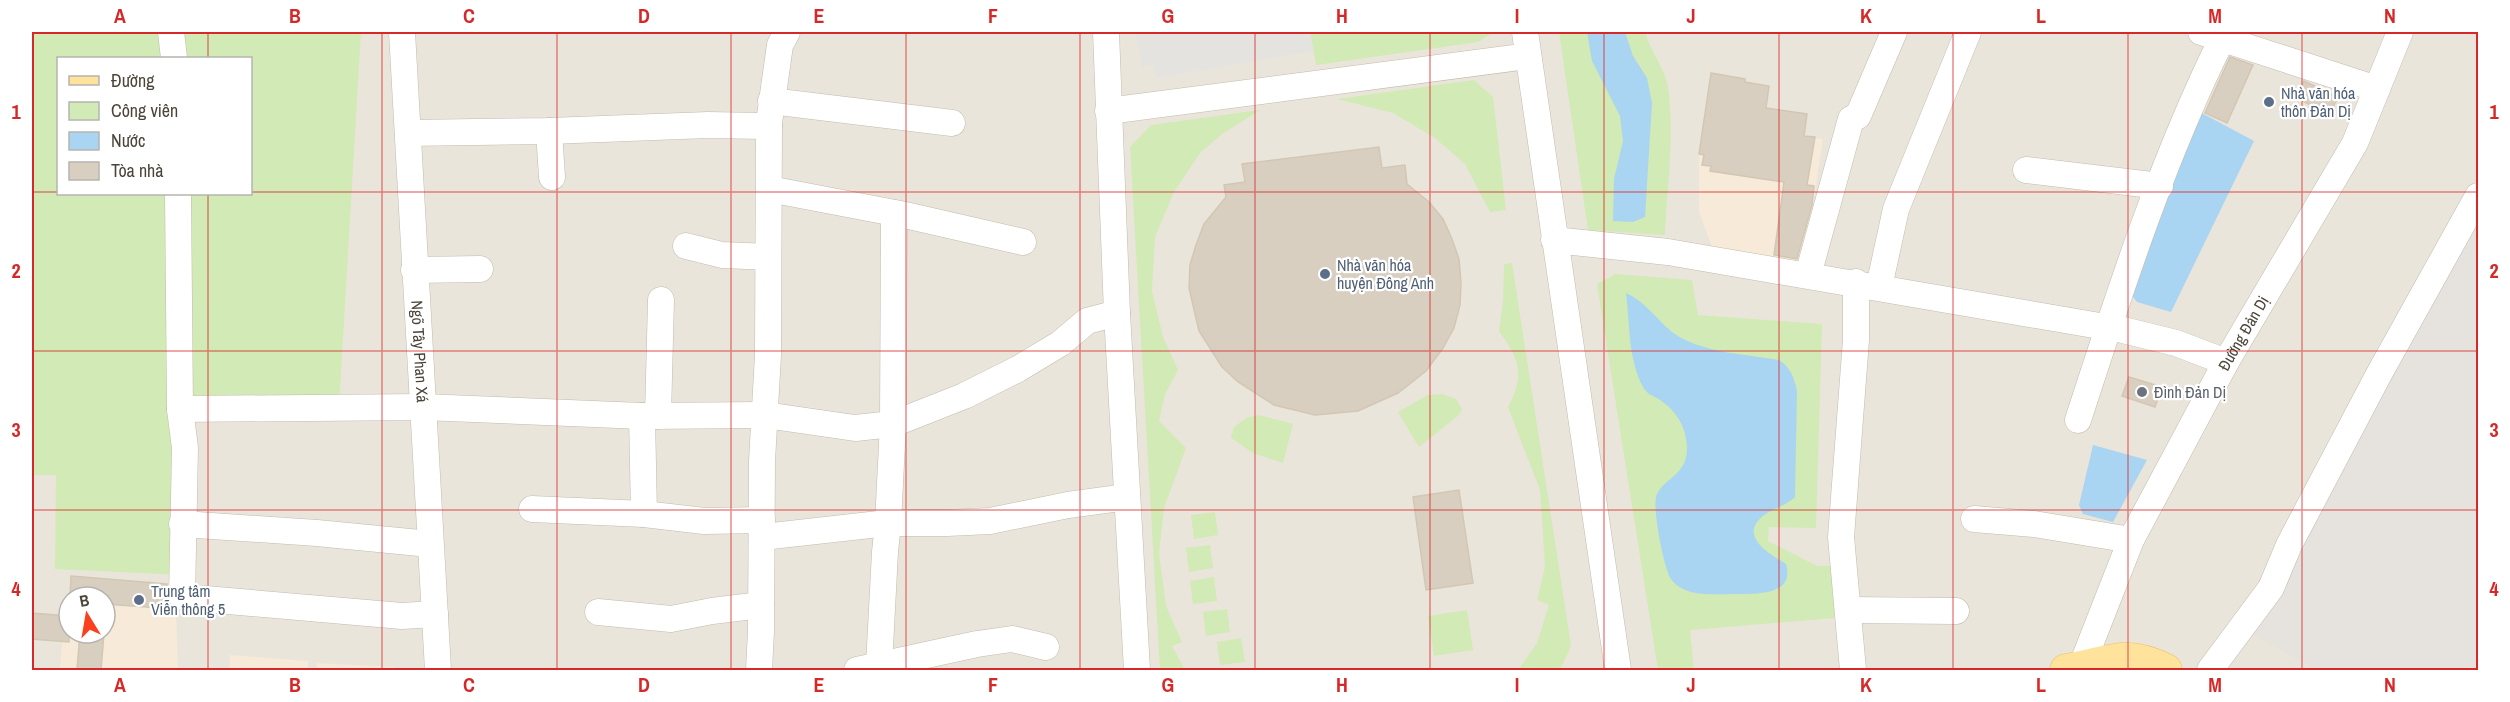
<svg xmlns="http://www.w3.org/2000/svg" width="2510" height="702" viewBox="0 0 2510 702" font-family="'Archivo Narrow',sans-serif">
	<style>
		.residential { fill: #eae5da; fill-rule: evenodd }
		.commercial { fill: #f7ead8 }
		.industrial { fill: #e6e2dd }
		.green { fill: #d2eab5; fill-rule: evenodd }
		.parking { fill: #e5e3e0 }
		.water { fill: #a9d4f2 }
		.building { fill: #d8cfc1; stroke: #d3c7b4; stroke-width: 1.5 }
		.lines { fill: none; stroke-linecap: round; stroke-linejoin: round }
		.minor-casing { stroke: #c2bbae; stroke-width: 27 }
		.major-casing { stroke: #e6c16a; stroke-width: 33 }
		.minor { stroke: #fff; stroke-width: 26 }
		.major { stroke: #ffe39c; stroke-width: 32 }
		.grid { fill: none; stroke: #d62828; stroke-width: 1.5; stroke-opacity: 0.55 }
		.service-dot { fill: #5c6f8a; stroke: #fff; stroke-width: 2 }
		.worship-dot { fill: #6b7280; stroke: #fff; stroke-width: 2 }
		.labels { text-anchor: middle; dominant-baseline: central; stroke-width: 4.5; stroke-linejoin: round; paint-order: stroke }
		.service-label { font-size: 16px; fill: #4e5e75; stroke: #fff; text-anchor: start }
		.street-label { font-size: 16px; fill: #4b4439; stroke: #fff }
		.worship-label { font-size: 16px; fill: #5b616d; stroke: #fff; text-anchor: start }
		.neatline { fill: none; stroke: #d62828; stroke-width: 2 }
		.grid-label { font-size: 20px; text-anchor: middle; font-weight: bold; fill: #d62828 }
	</style>
	<rect width="100%" height="100%" fill="#f6f3ec"/>
	<!-- residential -->
	<path class="residential" d="M32,32h2446v155l-157,483h-2289zM58,58h192v136h-192zM69,597h36v36h-36z"/>
	<!-- commercial -->
	<path class="commercial" d="M1711,73l34,6v3l24,4 -3,22 41,6 -3,22 19,3 -19,124 -91,-14 -14,-37v-58z
		M72,576l103,8 3,86h-118l4,-56 4,-1 1,-7v27h36v-36h-35z
		M230,655l78,6 -1,9h-78z
		M317,663l77,4v3h-78z"/>
	<!-- industrial -->
	<path class="industrial" d="M2478,186v484h-161l-76,-42z"/>
	<!-- green -->
	<path class="green" d="M32,32h329l-22,375 -159,2 2,166 -127,-6 1,-94h-24zM58,58h192v136h-192z
		M1310,32h184l-16,10 -162,23z
		M1559,32h86c5,19 20,36 23,55 7,48 -1,100 -3,148l-77,-5z
		M1474,80l19,17 13,113 -16,2 -25,-48 -30,-26 -42,-25 -56,-14z
		M1260,110l-38,24 -22,19 -26,39 -19,45 -3,54 11,46 15,33 -13,24 -6,27 27,27 -22,60 -5,45 7,53 16,36 -10,4 13,24h-25l-30,-523 21,-22z
		M1512,263l59,383 -11,24h-42l19,-27 12,-38 -12,-5 8,-33 -5,-77 -32,-83c17,-32 12,-47 -9,-76l4,-30 1,-37z
		M1615,274l77,6 6,35 124,9 -6,204 -47,-1 -1,14 49,25h17v52l-144,12 4,40h-36l-61,-386z
		M1442,394l14,5 6,10 -3,6 -40,32 -21,-35 30,-17z
		M1259,415l34,9 -10,39 -30,-10 -22,-15 3,-11 12,-9z
		M1215,512l3,23 -24,4 -3,-24z
		M1210,545l3,23 -24,4 -3,-24z
		M1214,577l3,24 -24,3 -3,-23z
		M1227,609l3,23 -24,4 -3,-24z
		M1467,610l6,40 -39,6 -6,-40z
		M1241,638l4,24 -25,3 -3,-23z"/>
	<!-- parking -->
	<path class="parking" d="M1135,32h175l4,19 -157,27 -4,-13 -11,2z"/>
	<!-- water -->
	<path class="water" d="M1587,32h38l8,24 14,22 5,25 -7,114 -12,5 -20,-1 1,-42 9,-38 -3,-25 -28,-55z
		M2198,111l56,30 -83,171 -34,-10 -6,-8z
		M1626,293c19,8 30,26 46,39 28,21 73,22 107,28 12,8 15,17 18,31l-2,106c-10,9 -18,10 -28,16 -31,21 -1,39 19,51 9,32 -30,30 -51,30 -21,0 -50,4 -64,-15 -7,-10 -20,-75 -14,-85 9,-17 29,-19 30,-44 0,-24 -11,-40 -30,-52 -6,-3 -11,-5 -14,-11 -15,-28 -13,-63 -17,-94z
		M2093,445l54,15 -34,62 -30,-8 -4,-9z"/>
	<!-- building -->
	<path class="building" d="M2230,57l23,8 -26,58 -22,-10z
		M1711,73l34,6v3l24,4 -3,22 41,6 -3,22 11,1 -8,48 7,1 -2,19 -15,54 -23,-4 10,-73 -74,-11 1,-5 -9,-1 2,-10 -5,-1z
		M2304,81l34,16 -9,18 -34,-18z
		M1379,147l3,21 23,-3 2,19 22,18 14,17 9,20 7,20 2,24 -1,22 -6,23 -11,20 -17,23 -28,22 -40,18 -43,4 -41,-10 -36,-23 -16,-15 -23,-36 -10,-43 1,-23 6,-20 8,-21 22,-27 -2,-12 21,-3 -3,-18z
		M2129,377l33,10 -7,20 -33,-11z
		M1459,490l14,93 -47,7 -13,-93z
		M71,576l96,8v13l6,12 -68,-5v-7h-35z
		M32,613l37,3v26l-37,-3z
		M80,633h24l-3,37h-24z"/>
	<g class="lines">
		<!-- minor casing -->
		<g class="minor-casing">
			<g id="minor">
				<path d="M171,32l3,26"/>
				<path id="s1" d="M402,32l36,638"/>
				<path d="M1106,32l11,281"/>
				<path d="M1525,32l93,638"/>
				<path d="M2201,32l176,57"/>
				<path d="M771,101l181,22"/>
				<path d="M1108,111l420,-55"/>
				<path d="M549,131l3,46"/>
				<path d="M408,133l141,-2 159,-6 61,1"/>
				<path d="M2026,170l134,16"/>
				<path d="M769,189l136,26 118,27"/>
				<path d="M178,194l2,215 5,39 -3,149 220,19 33,-2"/>
				<path d="M1554,240l114,12 455,78 53,13 50,19"/>
				<path d="M686,246l36,9 46,2"/>
				<path d="M414,270l66,-1"/>
				<path d="M1808,275l43,-156 7,-3 36,-84"/>
				<path d="M1879,287l17,-78 72,-177"/>
				<path d="M180,409l243,-2 219,9 123,-1 90,13 38,-4 71,-28 54,-27 43,-26 26,-22 30,-8 20,357"/>
				<path d="M658,416l3,-116"/>
				<path d="M2078,420c42,-129 84,-260 144,-381"/>
				<path d="M532,509l112,5 -2,-98"/>
				<path d="M644,514l60,7 58,-1"/>
				<path d="M1974,519l60,5 97,16"/>
				<path d="M182,524l135,9 113,11"/>
				<path d="M762,537l126,-14 5,-99 1,-211"/>
				<path d="M1849,610l107,1"/>
				<path d="M598,612l73,7 41,-8 49,-6"/>
				<path d="M879,666l6,-114 3,-29h59l43,-2 78,-16 59,-8"/>
				<path d="M759,670l2,-39 1,-170 6,-106 1,-232 11,-78 7,-13"/>
				<path d="M857,670l120,-26 35,-5 34,8"/>
				<path d="M1853,670l-12,-133 15,-197v-58"/>
				<path id="s2" d="M2080,670l51,-130 95,-178 129,-219 45,-111"/>
				<path d="M2210,670l61,-82 18,-43 90,-171 99,-178"/>
			</g>
		</g>
		<!-- major casing -->
		<g class="major-casing">
			<path id="major" d="M2066,670c42,-6 57,-22 100,0"/>
		</g>
		<!-- minor -->
		<use href="#minor" class="minor"/>
		<!-- major -->
		<use href="#major" class="major"/>
	</g>
	<!-- grid -->
	<path class="grid" d="M208,32v26M382,32v638M557,32v638M731,32v638M906,32v638M1080,32v638M1255,32v638M1430,32v638M1604,32v638M1779,32v638M1953,32v638M2128,32v638M2302,32v638M32,192h26M250,192h2228M208,194v476M32,351h2446M32,510h2446"/>
	<!-- markers -->
	<g class="service-dot">
		<circle cx="2269" cy="102" r="6"/>
		<circle cx="1325" cy="274" r="6"/>
		<circle cx="139" cy="600" r="6"/>
	</g>
	<circle class="worship-dot" cx="2142" cy="392" r="6"/>
	<g class="labels">
		<!-- service labels -->
		<g class="service-label">
			<text x="2281" y="93">Nhà văn hóa<tspan x="2281" dy="18">thôn Đản Dị</tspan></text>
			<text x="1337" y="265">Nhà văn hóa<tspan x="1337" dy="18">huyện Đông Anh</tspan></text>
			<text x="151" y="591">Trung tâm<tspan x="151" dy="18">Viễn thông 5</tspan></text>
		</g>
		<!-- street labels -->
		<g class="street-label">
			<text stroke="none"><textPath href="#s2" startOffset="375">Đường Đản Dị</textPath></text>
			<text stroke="none"><textPath href="#s1" startOffset="320">Ngõ Tây Phan Xá</textPath></text>
		</g>
		<!-- worship labels -->
		<g class="worship-label">
			<text x="2154" y="392">Đình Đản Dị</text>
		</g>
	</g>
	<!-- border -->
	<rect width="2510" height="702" fill="none" stroke="#ffffff" stroke-width="66"/>
	<!-- legend -->
	<rect x="57" y="57" width="195" height="138" fill="#ffffff" stroke="#b7b4b0" stroke-width="1.5"/>
	<rect x="69" y="76" width="30" height="9" fill="#ffe39c" stroke="#b7b4b0" stroke-width="1.5"/>
	<text x="111" y="87" font-size="18" fill="#4b4439">Đường</text>
	<rect x="69" y="102" width="30" height="18" fill="#d2eab5" stroke="#b7b4b0" stroke-width="1.5"/>
	<text x="111" y="117" font-size="18" fill="#4b4439">Công viên</text>
	<rect x="69" y="132" width="30" height="18" fill="#a9d4f2" stroke="#b7b4b0" stroke-width="1.5"/>
	<text x="111" y="147" font-size="18" fill="#4b4439">Nước</text>
	<rect x="69" y="162" width="30" height="18" fill="#d8cfc1" stroke="#b7b4b0" stroke-width="1.5"/>
	<text x="111" y="177" font-size="18" fill="#4b4439">Tòa nhà</text>
	<!-- north arrow -->
	<g transform="translate(87 615) rotate(349)"><circle r="28" fill="#ffffff" stroke="#b7b4b0" stroke-width="1.5"/>
	<path d="M0-4.5L10 22L0 15L-10 22Z" fill="#fc3f1d"/>
	<text y="-9" font-size="16" font-weight="bold" text-anchor="middle" fill="#4b4439">B</text>
	</g>
	<rect x="33" y="33" width="2444" height="636" class="neatline"/>
	<g class="grid-label">
		<text x="120" y="23">A</text>
		<text x="295" y="23">B</text>
		<text x="469" y="23">C</text>
		<text x="644" y="23">D</text>
		<text x="819" y="23">E</text>
		<text x="993" y="23">F</text>
		<text x="1168" y="23">G</text>
		<text x="1342" y="23">H</text>
		<text x="1517" y="23">I</text>
		<text x="1691" y="23">J</text>
		<text x="1866" y="23">K</text>
		<text x="2041" y="23">L</text>
		<text x="2215" y="23">M</text>
		<text x="2390" y="23">N</text>
		<text x="16" y="119">1</text>
		<text x="2494" y="119">1</text>
		<text x="16" y="278">2</text>
		<text x="2494" y="278">2</text>
		<text x="16" y="437">3</text>
		<text x="2494" y="437">3</text>
		<text x="16" y="596">4</text>
		<text x="2494" y="596">4</text>
		<text x="120" y="692">A</text>
		<text x="295" y="692">B</text>
		<text x="469" y="692">C</text>
		<text x="644" y="692">D</text>
		<text x="819" y="692">E</text>
		<text x="993" y="692">F</text>
		<text x="1168" y="692">G</text>
		<text x="1342" y="692">H</text>
		<text x="1517" y="692">I</text>
		<text x="1691" y="692">J</text>
		<text x="1866" y="692">K</text>
		<text x="2041" y="692">L</text>
		<text x="2215" y="692">M</text>
		<text x="2390" y="692">N</text>
	</g>
</svg>
